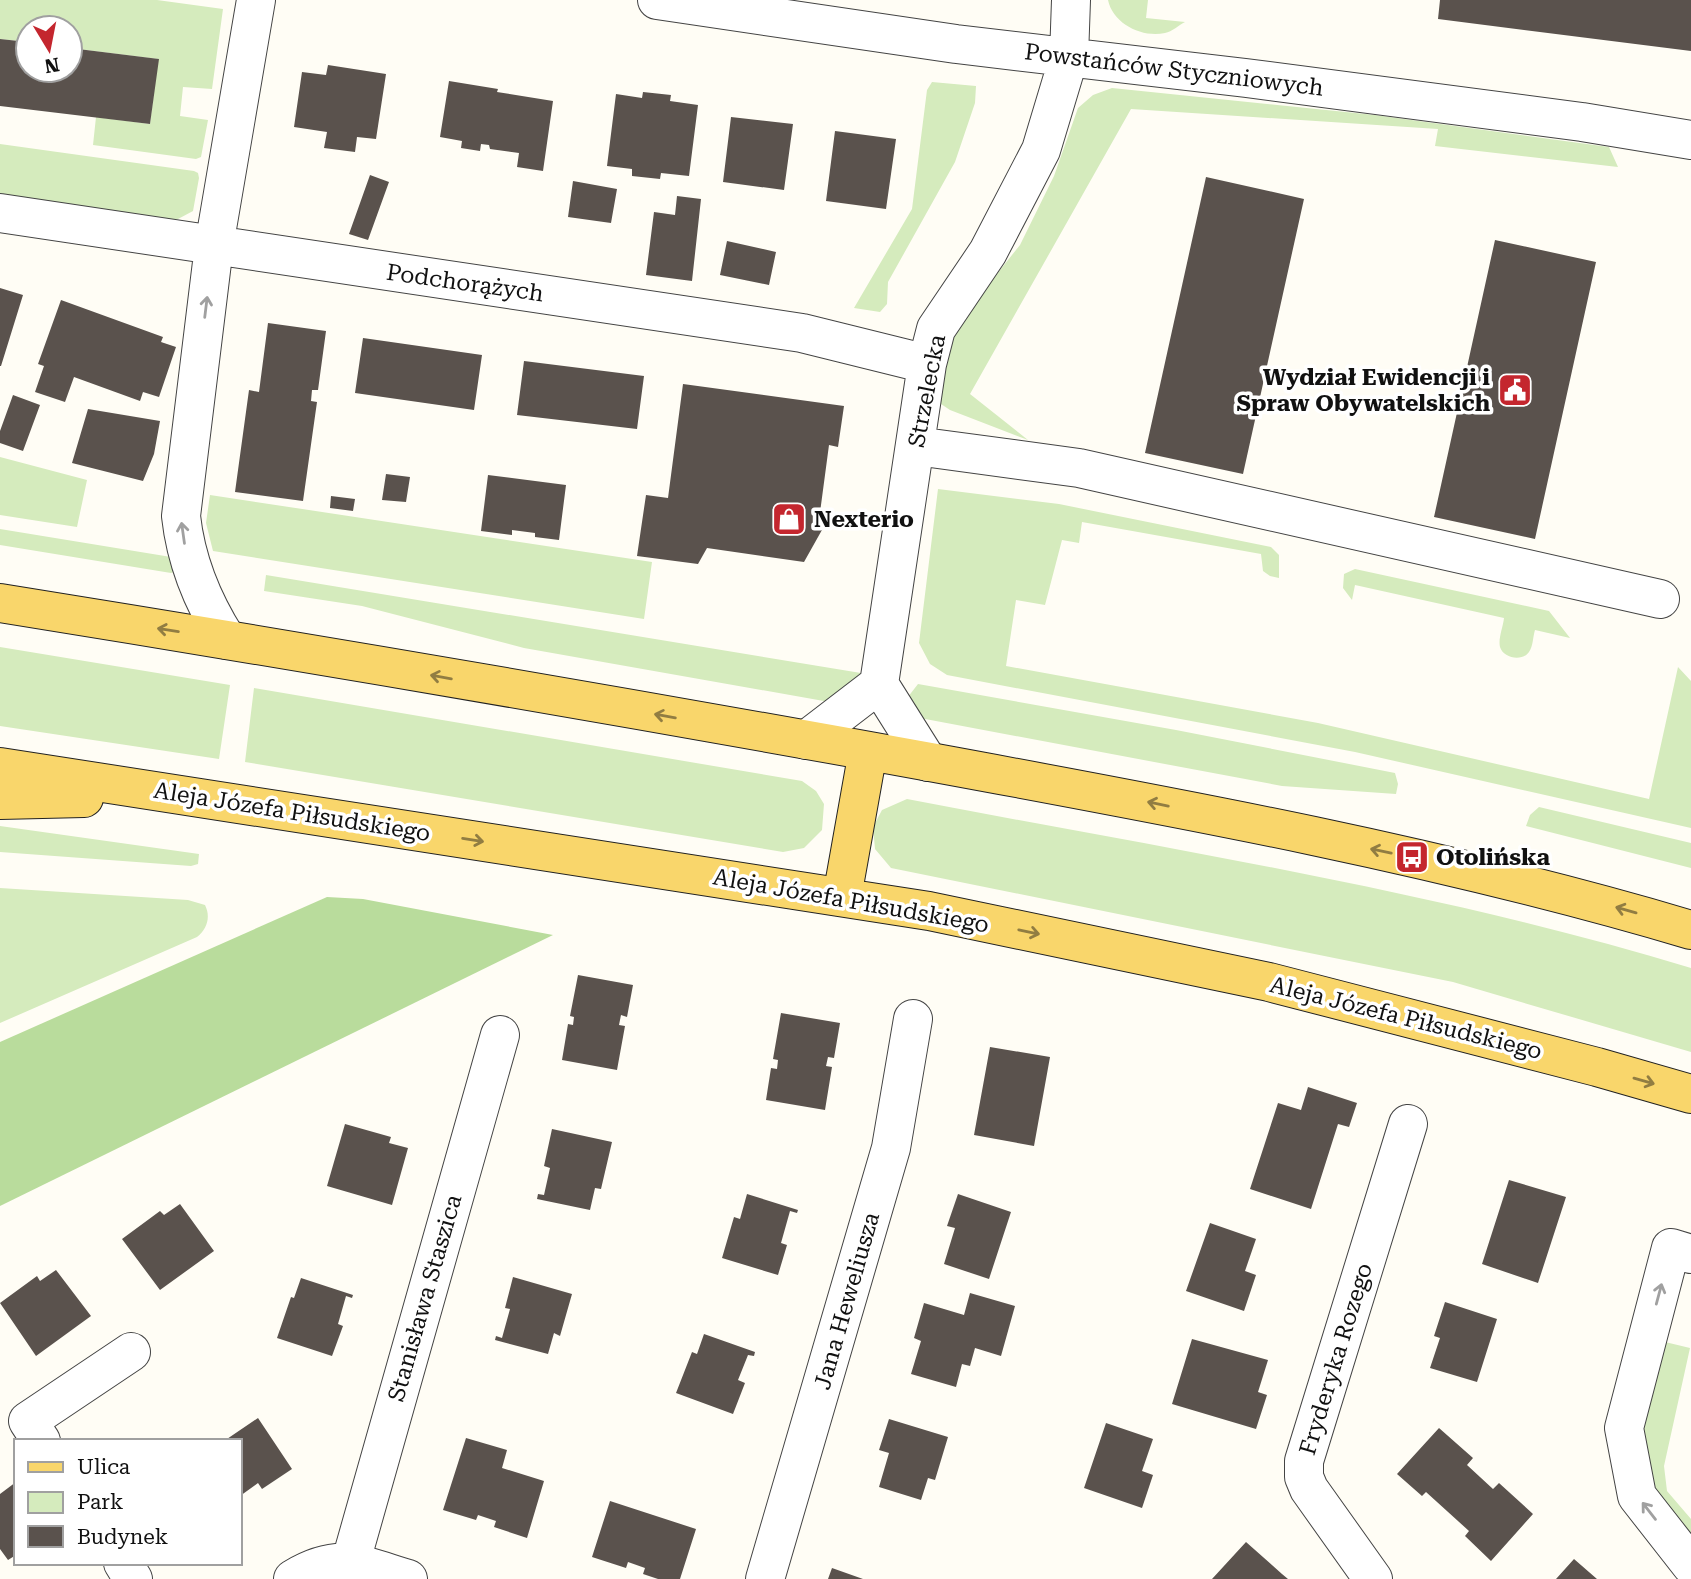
<svg xmlns="http://www.w3.org/2000/svg" width="1691" height="1579" viewBox="0 0 1691 1579" font-family="'Roboto Serif',serif">
	<style>
		.green { fill: #d5ebbd }
		.forest { fill: #b9dc9c }
		.building { fill: #5a524d }
		.lines { fill: none; stroke-linecap: round; stroke-linejoin: round }
		.minor-casing { stroke: #444; stroke-width: 40 }
		.major-casing { stroke: #222; stroke-width: 40 }
		.minor { stroke: #fff; stroke-width: 38 }
		.major { stroke: #f9d66b; stroke-width: 38 }
		.oneway { stroke: #a0a0a0 }
		.oneway2 { stroke: #917d42 }
		.labels { text-anchor: middle; dominant-baseline: central; stroke-width: 7; stroke-linejoin: round; paint-order: stroke }
		.street-label { font-size: 23px; fill: #111; stroke: #fff }
		.poi-label { font-size: 23px; font-weight: bold; fill: #111; stroke: #fff; text-anchor: start }
	</style>
	<rect width="100%" height="100%" fill="#fffdf5"/>
	<!-- green -->
	<path class="green" d="M0,0h157l66,9 -11,80 -29,-2 -3,29 28,4 -7,37 -5,2 -103,-14 3,-28 54,7 8,-65 -88,-11v-20h-42v14l-28,-3z
		M1108,0h40l-2,18 39,4c-6,3 -13,10 -20,11 -23,5 -52,-9 -57,-33z
		M932,82l44,4 -1,17 -20,59 -67,120 -1,22 -7,8 -26,-4 58,-99 15,-119z
		M1112,88l263,27 234,32 9,20 -183,-21 3,-17 -307,-20 -161,285 58,46 -78,-30 -9,-6 -2,-35 14,-36 23,-33 44,-55 34,-69 24,-68 15,-13z
		M0,144l194,27 4,2 1,5 -6,33 -15,8 -12,1 -166,-22z
		M0,457l87,23 -10,47 -77,-12z
		M938,489l121,15 212,43 8,8v23l-9,-2 -7,-5 -2,-17 -179,-32 -3,21 -17,-3 -17,65 -29,-5 -10,66 312,57 331,76 29,-132 13,14v147l-336,-76 -408,-77 -17,-11 -11,-21z
		M210,495l442,67 -8,57 -431,-68 -7,-28z
		M0,529l171,28 6,14 -6,2 -171,-28z
		M1355,569l194,42 21,27 -35,-8c-2,6 -2,17 -6,22 -7,10 -26,6 -29,-5 -2,-8 3,-20 4,-29l-149,-33 -3,15 -9,-12 1,-14z
		M266,575l601,99 -32,29 -311,-55 -162,-42 -98,-15z
		M0,647l230,38 -11,74 -219,-33z
		M918,684l258,46 219,43 3,11 -2,10 -114,-8 -362,-68 -16,-16z
		M254,688l548,93 14,10 8,13 -2,26 -18,18 -21,4 -538,-90z
		M907,799c260,50 531,92 784,169v84l-238,-70 -562,-114 -16,-19 -2,-22 9,-17z
		M1539,807l152,36v25l-165,-42 4,-11z
		M0,826l199,28 -1,10 -7,2 -191,-14z
		M0,888l188,12 17,5c6,12 2,24 -8,32l-197,86z
		M1661,1341l29,7 -26,118 3,25 24,28v18l-39,-54 -11,-61z"/>
	<!-- forest -->
	<path class="forest" d="M327,897l36,2 190,36 -553,271v-164z"/>
	<!-- building -->
	<path class="building" d="M1440,0h251v51l-253,-32z
		M0,39l28,3v28h42v-22l89,11 -9,65 -150,-18z
		M328,65l58,9 -10,65 -19,-2 -2,15 -31,-4 3,-16 -33,-5 8,-55 24,3z
		M449,81l49,8 -1,3 56,9 -10,70 -26,-4 2,-14 -29,-4 -1,-4 -8,-1 -1,7 -19,-3 1,-7 -22,-4z
		M643,92l28,3 -1,6 28,4 -9,71 -28,-3 -1,6 -28,-3v-7l-25,-3 9,-72 26,4z
		M731,117l62,7 -9,66 -61,-8z
		M835,131l61,8 -10,70 -60,-8z
		M370,175l19,7 -21,58 -19,-6z
		M1206,177l98,22 -61,275 -98,-21z
		M573,181l44,8 -6,34 -43,-6z
		M677,196l24,3 -9,82 -46,-6 8,-63 21,3z
		M1495,240l101,22 -61,277 -101,-22z
		M727,241l49,11 -7,33 -49,-10z
		M0,288l23,7 -22,71h-1z
		M61,300l102,37 -2,5 15,5 -17,50 -16,-5 -3,9 -66,-24 -9,25 -30,-10 9,-26 -6,-2z
		M268,323l58,8 -8,59h-6l-1,11 6,1 -14,99 -68,-9 14,-102 10,2z
		M363,338l119,17 -8,55 -119,-17z
		M524,361l120,15 -7,53 -120,-14z
		M683,384l161,22 -6,41 -9,-2 -10,75 8,1 -23,41 -97,-14 -9,16 -61,-8 9,-61 22,3z
		M13,395l27,10 -17,46 -23,-8v-12z
		M88,409l72,12 -6,33 -11,27 -71,-18z
		M386,474l24,3 -4,25 -24,-2z
		M488,475l78,10 -7,55 -24,-3v-4l-23,-3v5l-31,-4z
		M331,496l24,3 -2,12 -23,-3z
		M578,975l55,10 -6,32 -6,-2 -2,10 6,1 -8,44 -55,-10 6,-36 5,1 1,-8 -4,-1z
		M781,1013l59,10 -6,35 -6,-1 -2,9 6,1 -7,43 -59,-10 5,-32 6,1 1,-9 -5,-1z
		M990,1047l60,10 -16,89 -60,-11z
		M1308,1087l49,16 -8,24 -11,-3 -27,85 -61,-20 28,-86 23,7z
		M345,1124l46,13 -2,6 19,5 -16,57 -65,-19z
		M552,1129l60,13 -11,47 -6,-1 -5,22 -53,-11 1,-5 6,1 6,-27 -6,-2z
		M1509,1180l57,17 -28,86 -56,-19z
		M747,1194l51,16 -1,3 -7,-2 -9,32 6,2 -9,30 -56,-17 12,-41 6,2z
		M958,1194l53,18 -22,67 -45,-15 11,-36 -8,-2z
		M180,1204l34,47 -54,39 -38,-51 38,-28 4,4z
		M1210,1223l46,16 -11,32 11,4 -12,36 -58,-20z
		M56,1270l35,46 -55,40 -36,-53 37,-27 3,5z
		M513,1277l59,17 -12,42 -6,-3 -6,21 -53,-14 1,-4 6,2 8,-29 -5,-1z
		M301,1278l52,17 -1,3 -6,-2 -8,28 5,2 -11,30 -55,-18 14,-41 3,1z
		M970,1293l45,13 -14,50 -26,-8 -5,18 -8,-2 -6,23 -45,-13 10,-33 -7,-3 10,-35 40,12z
		M1445,1302l52,17 -20,63 -47,-14 10,-30 -6,-2z
		M704,1334l51,18 -1,4 -6,-1 -10,25 7,3 -12,31 -57,-21 16,-41 5,2z
		M1192,1339l76,21 -10,32 9,3 -11,34 -84,-25z
		M258,1418l34,51 -30,20 -4,-6 -18,13v-55h-16z
		M889,1419l59,18 -13,43 -7,-2 -7,22 -42,-13 10,-34 -10,-3z
		M1106,1423l47,16 -11,32 11,4 -11,33 -58,-20z
		M1439,1428l34,30 -6,7 26,24 6,-6 34,31 -42,47 -26,-25 4,-5 -43,-39 -4,4 -25,-22z
		M466,1438l41,12 -5,18 42,13 -17,57 -33,-11 2,-6 -18,-6 -2,5 -33,-10z
		M16,1482v73l-8,5 -8,-11v-55z
		M610,1501l86,28 -16,50h-22l-15,-5 2,-6 -17,-6 -2,6 -34,-11z
		M1246,1542l36,32 6,5h-76z
		M1574,1559l23,20h-41z
		M832,1568l31,11h-35z"/>
	<g class="lines">
		<!-- minor casing -->
		<g class="minor-casing">
			<path id="minor" d="M657,0l299,44 290,34 336,44 109,18
				M0,213l802,120 125,31
				M916,446l163,22 581,131
				M227,640c-25,-39 -41,-78 -46,-124l33,-270 42,-246
				M879,684l48,-320 9,-35 52,-77 53,-102 28,-93 2,-57
				M806,740l73,-56 49,78
				M1691,1254l-20,-6 -47,180 13,68 54,69
				M41,1441l-13,-20 103,-69
				M351,1561l149,-526
				M123,1563l10,16
				M293,1579c46,-28 68,-14 115,0
				M765,1579l126,-431 22,-129
				M1373,1579l-64,-90 -5,-12v-16l104,-337"/>
		</g>
		<!-- major casing -->
		<g class="major-casing">
			<path id="major" d="M0,603c311,50 621,103 930,159 256,47 512,94 761,168
				M0,767l929,144 340,71 328,85 94,27
				M0,800l84,-2
				M842,897l26,-146"/>
		</g>
		<!-- minor -->
		<use href="#minor" class="minor"/>
		<!-- major -->
		<use href="#major" class="major"/>
	</g>
	<!-- one-way arrows -->
	<defs><path id="oneway-shaft" d="M-6 0H5M1.5-3L5.5 0L1.5 3" fill="none" stroke-width="1.6" stroke-linecap="round" stroke-linejoin="round" transform="scale(1.75)"/></defs>
	<g class="oneway">
		<use href="#oneway-shaft" transform="translate(206 307) rotate(-83)"/>
		<use href="#oneway-shaft" transform="translate(183 533) rotate(-98)"/>
		<use href="#oneway-shaft" transform="translate(1659 1294) rotate(-75)"/>
		<use href="#oneway-shaft" transform="translate(1649 1511) rotate(-128)"/>
	</g>
	<g class="oneway2">
		<use href="#oneway-shaft" transform="translate(168 630) rotate(-171)"/>
		<use href="#oneway-shaft" transform="translate(441 677) rotate(-170)"/>
		<use href="#oneway-shaft" transform="translate(665 716) rotate(-170)"/>
		<use href="#oneway-shaft" transform="translate(1158 804) rotate(-168)"/>
		<use href="#oneway-shaft" transform="translate(473 840) rotate(9)"/>
		<use href="#oneway-shaft" transform="translate(1381 851) rotate(-168)"/>
		<use href="#oneway-shaft" transform="translate(1626 910) rotate(-164)"/>
		<use href="#oneway-shaft" transform="translate(1029 932) rotate(12)"/>
		<use href="#oneway-shaft" transform="translate(1644 1081) rotate(16)"/>
	</g>
	<!-- icons -->
	<defs>
		<g id="civic-square" transform="scale(1.75)"><rect x="-9" y="-9" width="18" height="18" rx="4" fill="#c4262e" stroke="#fff"/><path d="M-.6-6.5H3V-4.5H.6V-3L4-1V1h2V6H-6V1h2V-1L-.6-3ZM-1.2 2.5V6h2.4V2.5Z" fill="#fff"/></g>
		<g id="shop-square" transform="scale(1.75)"><rect x="-9" y="-9" width="18" height="18" rx="4" fill="#c4262e" stroke="#fff"/><path d="M-5-2.5h2.3a2.7 3.5 0 0 1 5.4 0H5L5.5 6h-11ZM-1.5-2.5h3a1.5 2.3 0 0 0-3 0Z" fill="#fff"/></g>
		<g id="bus-square" transform="scale(1.75)"><rect x="-9" y="-9" width="18" height="18" rx="4" fill="#c4262e" stroke="#fff"/><path d="M-5-6H5V4H4V6H2V4H-2V6H-4V4H-5ZM-3.5-4V0h7V-4ZM-3.5 1.2v1.5H-2V1.2ZM2 1.2v1.5H3.5V1.2Z" fill="#fff"/></g>
	</defs>
	<g fill-rule="evenodd">
		<use href="#civic-square" x="1515" y="390"/>
		<use href="#shop-square" x="789" y="519"/>
		<use href="#bus-square" x="1412" y="857"/>
	</g>
	<g class="labels">
		<!-- street labels -->
		<g class="street-label">
			<text transform="translate(1174 70) rotate(7)">Powstańców Styczniowych</text>
			<text transform="translate(465 283) rotate(8)">Podchorążych</text>
			<text transform="translate(927 391) rotate(-79)">Strzelecka</text>
			<text transform="translate(292 812) rotate(9)">Aleja Józefa Piłsudskiego</text>
			<text transform="translate(851 901) rotate(10)">Aleja Józefa Piłsudskiego</text>
			<text transform="translate(1406 1018) rotate(14)">Aleja Józefa Piłsudskiego</text>
			<text transform="translate(425 1298) rotate(-74)">Stanisława Staszica</text>
			<text transform="translate(847 1301) rotate(-74)">Jana Heweliusza</text>
			<text transform="translate(1336 1359) rotate(-73)">Fryderyka Rozego</text>
		</g>
		<!-- poi labels -->
		<g class="poi-label">
			<text x="1490" y="377" text-anchor="end">Wydział Ewidencji i<tspan x="1490" dy="26">Spraw Obywatelskich</tspan></text>
			<text x="814" y="519">Nexterio</text>
			<text x="1436" y="857">Otolińska</text>
		</g>
	</g>
	<!-- legend -->
	<rect x="14" y="1439" width="228" height="126" fill="#ffffff" stroke="#a0a0a0" stroke-width="2"/>
	<rect x="28" y="1462" width="35" height="10" fill="#f9d66b" stroke="#a0a0a0" stroke-width="2"/>
	<text x="77" y="1474" font-size="21" fill="#111111">Ulica</text>
	<rect x="28" y="1492" width="35" height="21" fill="#d5ebbd" stroke="#a0a0a0" stroke-width="2"/>
	<text x="77" y="1509" font-size="21" fill="#111111">Park</text>
	<rect x="28" y="1526" width="35" height="21" fill="#5a524d" stroke="#a0a0a0" stroke-width="2"/>
	<text x="77" y="1544" font-size="21" fill="#111111">Budynek</text>
	<!-- north arrow -->
	<g transform="translate(49 49) rotate(170)"><circle r="33" fill="#ffffff" stroke="#a0a0a0" stroke-width="2"/>
	<path d="M0-5L12 26L0 18L-12 26Z" fill="#c4262e"/>
	<text y="-10" font-size="19" font-weight="bold" text-anchor="middle" fill="#111111">N</text>
	</g>
</svg>
